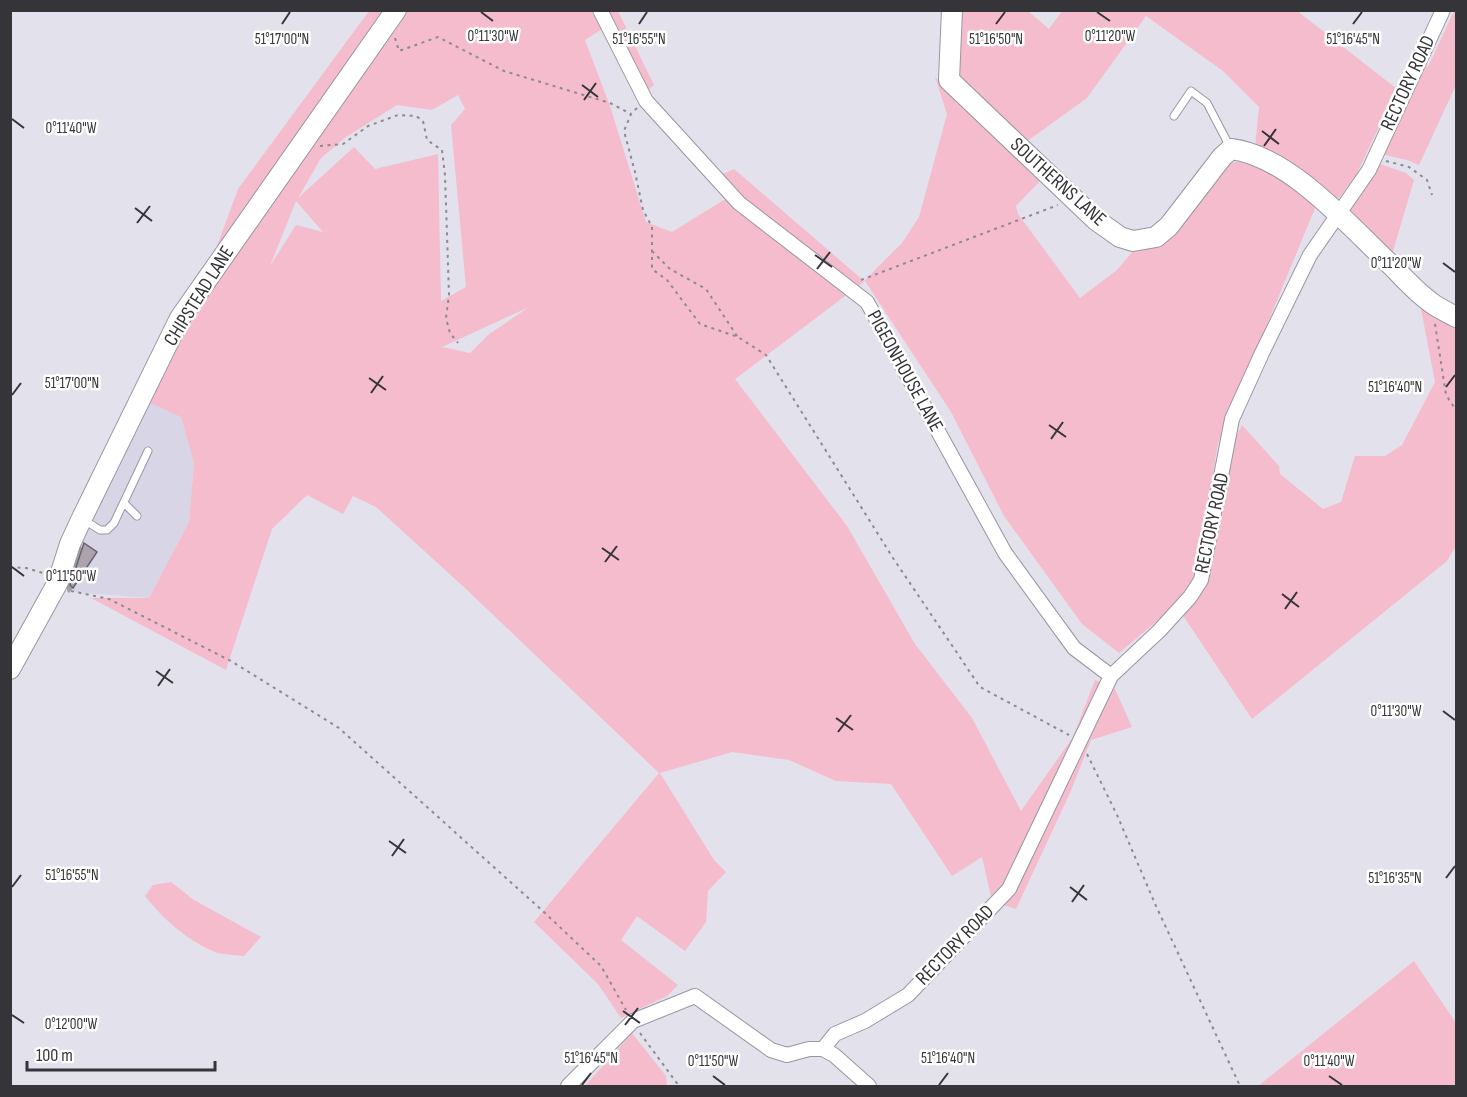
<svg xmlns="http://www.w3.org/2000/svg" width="1467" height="1097" viewBox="0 0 1467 1097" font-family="'Sofia Sans Condensed',sans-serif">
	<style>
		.built { fill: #d8d5e7 }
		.green { fill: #f5bccd; fill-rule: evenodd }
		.building { fill: #aca3ac; stroke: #6a6169; stroke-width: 1.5; filter: url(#shadow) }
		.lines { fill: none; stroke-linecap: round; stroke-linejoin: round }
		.lane-casing { stroke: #9896a1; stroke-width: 9 }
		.street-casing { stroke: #9896a1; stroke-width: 16 }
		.secondary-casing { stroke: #9896a1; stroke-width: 22 }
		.path { stroke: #8b8a91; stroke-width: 2; stroke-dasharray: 3 4.5; stroke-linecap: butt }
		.lane { stroke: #fff; stroke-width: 7 }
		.street { stroke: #fff; stroke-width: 14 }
		.secondary { stroke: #fff; stroke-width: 20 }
		.ticks { fill: none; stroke: #353438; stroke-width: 2 }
		.labels { text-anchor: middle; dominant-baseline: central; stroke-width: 5; stroke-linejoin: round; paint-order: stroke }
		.street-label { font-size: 20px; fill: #353438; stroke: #fff }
		.ticks-label { font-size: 15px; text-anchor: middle; fill: #353438; stroke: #fff; stroke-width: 5; stroke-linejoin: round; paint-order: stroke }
	</style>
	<defs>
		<filter id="shadow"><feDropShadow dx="-4" dy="4" stdDeviation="0" flood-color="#0004"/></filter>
	</defs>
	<rect width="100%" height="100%" fill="#e3e1ec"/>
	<!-- built -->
	<path class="built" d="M146,401l35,15 13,47 -5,59 -40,76 -76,-6 -15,-9z"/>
	<!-- green -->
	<path class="green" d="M1296,10l101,79 -41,86 -17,23h-10l-74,-50 4,-41 -36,-36 -77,-55 -59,82 -61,44 -71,-64 1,-67h72l21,18 13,-18z
		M369,11h222l11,18 -17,11 25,66 36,116 26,10 55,-34 -4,-24 11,-5 130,112 38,-38 17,-26 28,-103 -12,-37 107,102 -26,27 2,8 62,84 37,-28 21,-25 87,-81 24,-4 69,41 -100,242 -22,135 -33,38 -44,37 -37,-29 -78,-108 -53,-104 -86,-131 -130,98 112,147 68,118 57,74 49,93 52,-74 22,-57 20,9 17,38 -41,13 -21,53 -54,116 -24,-8 -10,-44 -30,19 -61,-92 -55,-3 -47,-21 -57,-8 -72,21 54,87 12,12 -18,19 -2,31 -21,29 -48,-35 -16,24 57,45 -11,11 -46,22 -23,-34 -64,-62 125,-149 -193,-184 -90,-82 -23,-11 -10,18 -36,-19 -35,34 -46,141 -135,-72h58l40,-76 5,-59 -13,-46 -35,-16 46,-87 46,-125zM458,95l7,14 -14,16 15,162 -25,14 -3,-147 -63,15 -21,-22 -56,51 23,-40 25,-21 51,-32 35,5zM296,201l27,31 -27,-7 -26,41zM529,307l-41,28 -18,18 -28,-6z
		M607,11h11l36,74 -6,5z
		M1454,11h2v74l-37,80 -12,-5 -22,-5 -3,-4 41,-87 5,3z
		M1380,164l26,9 8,7 -23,78 -40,-39v-11l25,-42z
		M1421,309l35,17v220l-9,15 -195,158 -70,-105 23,-28 9,-38 22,-111 6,-12 37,41 1,8 43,35 18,-7 14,-46h30l17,-11 33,-63z
		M171,882l23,18 67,37 -17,19c-9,-1 -20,-1 -29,-4 -27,-11 -52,-33 -70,-56l8,-11z
		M1414,961l42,62v63h-198z
		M632,1033l34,43 1,10h-82z"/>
	<!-- building -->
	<path class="building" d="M84,543l13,9 -24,36 -3,-3z"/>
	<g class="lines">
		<!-- lane casing -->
		<g class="lane-casing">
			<path id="lane" d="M1174,116l17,-25 16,12 23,44
				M124,503l13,13
				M84,520l16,10h7l7,-7 34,-72"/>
		</g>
		<!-- street casing -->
		<g class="street-casing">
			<path id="street" d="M600,10l46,91 93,102 128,99 138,251 69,95 37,28
				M823,1049l12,-15 30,-13 43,-26 101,-106 102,-213 48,-45 31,-34 11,-17 31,-161 30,-66 48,-98 59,-85 74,-160
				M823,1049l11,6 35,31
				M568,1086l65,-65 62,-25 76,54 16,5 22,-6h14"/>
		</g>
		<!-- secondary casing -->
		<g class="secondary-casing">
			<path id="secondary" d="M952,10l-3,70 147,140 24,17 13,4 23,-4 13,-11 53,-69 9,-8c59,7 119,78 161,117 13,13 25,27 41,38 7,5 16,9 23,13
				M10,669l48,-87 12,-38 12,-26 98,-200 216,-308"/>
		</g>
		<!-- path -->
		<path class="path" d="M395,38l4,13 39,-14 66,34 106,32 21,11
			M637,108l-6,6 -7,17 11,41 8,38 9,17v42l15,11 33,44 38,13 28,18 127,203 87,129 89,48
			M320,146l23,-2 25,-18 30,-11 18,1 7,5 4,19 15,10 3,25 4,120 -3,23 4,15 8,10
			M1386,161l23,6 18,13 5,15
			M652,251l18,18 36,20 31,47
			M861,280l197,-75
			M1435,324l11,71 10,15
			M10,567l16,1 17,5
			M71,591l38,8 122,62 108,67 206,185 56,53 25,44
			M1087,754l30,61 39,91 84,180
			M640,1033l39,53"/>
		<!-- lane -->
		<use href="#lane" class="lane"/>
		<!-- street -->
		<use href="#street" class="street"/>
		<!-- secondary -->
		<use href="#secondary" class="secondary"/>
	</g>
	<!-- ticks -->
	<path class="ticks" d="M481,12l12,9M1097,12l13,9M282,24l8,-12M639,24l8,-12M996,24l9,-12M1353,24l9,-12M582,85l16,12M584,100l12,-17M12,119l12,9M1262,131l17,13M1264,146l12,-17M135,208l17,13M137,223l13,-17M815,255l17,12M1443,263l12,9M817,269l13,-17M369,378l17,12M1446,387l9,-12M371,393l12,-17M12,395l9,-12M1049,425l17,12M1051,439l12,-17M602,548l17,12M605,562l12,-16M12,567l12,9M1282,594l17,13M1285,609l12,-17M156,671l17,12M158,686l12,-17M1443,711l12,9M836,718l17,12M838,732l13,-17M389,841l17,12M392,856l12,-17M1446,878l9,-12M12,887l9,-12M1070,887l17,13M1072,902l12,-17M623,1011l17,12M12,1015l12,8M625,1025l13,-17M713,1076l12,9M1329,1076l13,9M582,1085l9,-12M939,1085l9,-12"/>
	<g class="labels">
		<!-- street labels -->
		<g class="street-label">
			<text transform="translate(1408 83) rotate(-65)">RECTORY ROAD</text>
			<text transform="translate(1058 182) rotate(42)">SOUTHERNS LANE</text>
			<text transform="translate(199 296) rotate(-58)">CHIPSTEAD LANE</text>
			<text transform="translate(905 371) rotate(61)">PIGEONHOUSE LANE</text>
			<text transform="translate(1212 523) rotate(-78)">RECTORY ROAD</text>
			<text transform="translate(955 945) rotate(-46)">RECTORY ROAD</text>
		</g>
	</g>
	<g class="ticks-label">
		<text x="493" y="41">0°11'30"W</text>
		<text x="1110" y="41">0°11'20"W</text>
		<text x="282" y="44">51°17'00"N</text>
		<text x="639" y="44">51°16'55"N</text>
		<text x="996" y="44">51°16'50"N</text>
		<text x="1353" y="44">51°16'45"N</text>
		<text x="71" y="133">0°11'40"W</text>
		<text x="1396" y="268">0°11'20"W</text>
		<text x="72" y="388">51°17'00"N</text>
		<text x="1395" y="392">51°16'40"N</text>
		<text x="71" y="581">0°11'50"W</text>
		<text x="1396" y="716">0°11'30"W</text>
		<text x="72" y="880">51°16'55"N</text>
		<text x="1395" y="883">51°16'35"N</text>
		<text x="71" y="1029">0°12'00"W</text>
		<text x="591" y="1063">51°16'45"N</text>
		<text x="948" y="1063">51°16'40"N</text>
		<text x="713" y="1066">0°11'50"W</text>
		<text x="1329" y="1066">0°11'40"W</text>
	</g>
	<!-- border -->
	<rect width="1467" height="1097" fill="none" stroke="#353438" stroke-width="24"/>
	<!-- scale -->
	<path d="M27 1061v9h188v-9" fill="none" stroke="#353438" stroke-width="3"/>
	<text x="36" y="1061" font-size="18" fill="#353438" stroke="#ffffff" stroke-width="4.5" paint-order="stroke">100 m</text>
</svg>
